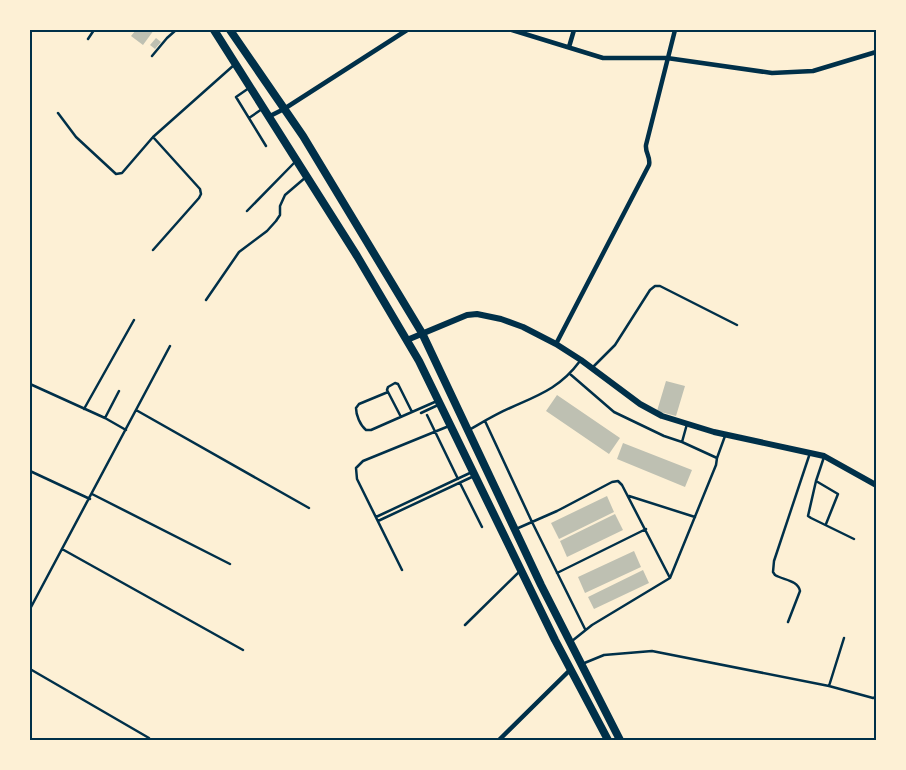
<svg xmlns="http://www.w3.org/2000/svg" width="906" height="770" viewBox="0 0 906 770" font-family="Merriweather,serif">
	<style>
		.building { fill: #bec0b2 }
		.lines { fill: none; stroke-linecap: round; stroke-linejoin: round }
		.service { stroke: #003049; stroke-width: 2.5 }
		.minor { stroke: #003049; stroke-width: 4.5 }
		.secondary { stroke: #003049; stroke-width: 6 }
		.trunk { stroke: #003049; stroke-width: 8 }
		.neatline { fill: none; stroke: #003049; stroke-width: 2 }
	</style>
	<rect width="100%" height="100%" fill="#fdf0d5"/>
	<!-- building -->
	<path class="building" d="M136,30h18l-11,15 -12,-9z
		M156,38l5,4 -6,7 -5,-4z
		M666,381l19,5 -9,30 -19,-5z
		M557,395l63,43 -11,16 -63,-43z
		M623,443l69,27 -7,17 -68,-28z
		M607,496l7,16 -55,27 -8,-16z
		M615,514l8,16 -56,27 -7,-16z
		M634,551l7,16 -56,26 -7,-16z
		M643,570l6,13 -55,26 -6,-12z"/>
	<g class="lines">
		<!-- service -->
		<path class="service" d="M88,39l6,-9
			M152,56l15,-18 9,-8
			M249,88l-13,9 30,49
			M58,113l18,24 40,37 6,-1 31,-36
			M249,118l13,-9
			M247,211l48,-49
			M153,250l46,-52 2,-4 -1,-5 -47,-52 81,-72
			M206,300l33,-48 28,-21 9,-10 4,-6v-9l5,-11 21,-18
			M593,367l22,-22 35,-55 5,-4h5l77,39
			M570,374l44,38 50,24 18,6 35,16
			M30,384l75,34 21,12
			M388,392l-29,12 -3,4c0,7 4,17 10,22h5l66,-29
			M84,409l50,-89
			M136,410l173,98
			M421,413l17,-8
			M427,415l31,64
			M401,417l-14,-27 1,-3 7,-4 3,1 14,28
			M105,418l14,-27
			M485,421l47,101 53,107
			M469,430c14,-8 27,-16 41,-22 29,-13 50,-20 70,-47
			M682,442l5,-18
			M824,457l-8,24 -8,35 3,2 43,21
			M30,471l60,28
			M816,481l22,13 -12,30
			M460,483l22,44
			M92,494l138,70
			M629,496l66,21
			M376,517l96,-45
			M378,521l96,-45
			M516,529l41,-18 55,-29 6,-1 4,4 48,93
			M62,549l181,101
			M402,570l-45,-91 -1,-11 7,-7 86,-35
			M557,573l89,-44
			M30,609l140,-263
			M788,622l12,-31c-2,-11 -17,-11 -25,-16l-2,-3 1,-11 36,-108
			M465,625l55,-54
			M572,641l20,-16 78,-47 46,-113 1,-7 8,-22
			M582,664l22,-9 48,-4 177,35 44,12 3,-1
			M30,669l119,69
			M829,686l15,-48"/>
		<!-- minor -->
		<path class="minor" d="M512,30l91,28h64l105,15 41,-2 63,-19
			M569,47l5,-17
			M268,117l16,-8 123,-79
			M556,344l93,-179c2,-8 -4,-12 -3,-20l29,-115
			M499,740l72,-71"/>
		<!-- secondary -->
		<path class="secondary" d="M407,340l60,-25 10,-1 24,5 22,8 33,17 25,16 59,44 22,12 52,16 110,24 52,29"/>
		<!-- trunk -->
		<path class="trunk" d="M214,30l143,226 62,105 136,279 53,100
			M230,30l73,106 119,197 119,252 79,155"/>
	</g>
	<!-- border -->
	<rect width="906" height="770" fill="none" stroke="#fdf0d5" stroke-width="62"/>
	<rect x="31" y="31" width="844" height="708" class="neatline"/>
</svg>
